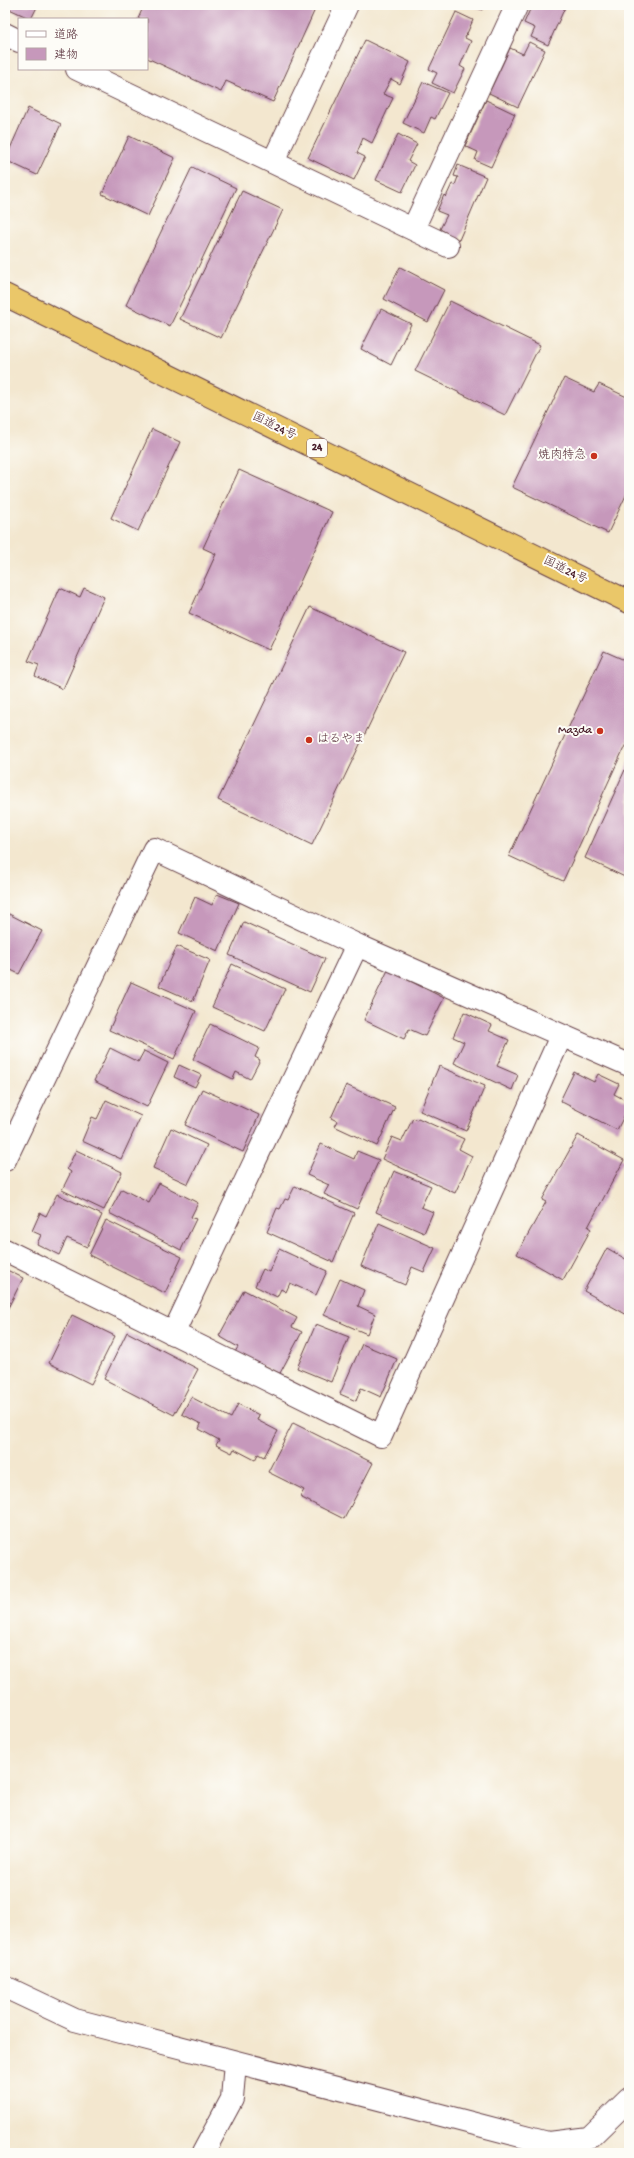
<svg xmlns="http://www.w3.org/2000/svg" width="634" height="2158" viewBox="0 0 634 2158" font-family="'Gochi Hand','Klee One',sans-serif">
	<style>
		.building { fill: #c698bb }
		.lines { fill: none; stroke-linecap: round; stroke-linejoin: round }
		.street-casing { stroke: #633d44; stroke-width: 24 }
		.highway-casing { stroke: #633d44; stroke-width: 24 }
		.street { stroke: #fff; stroke-width: 22 }
		.highway { stroke: #eac769; stroke-width: 22 }
		.poi-dot { fill: #c8321e; stroke: #fdfcf7; stroke-width: 1.5 }
		.labels { text-anchor: middle; dominant-baseline: central; stroke-width: 4; stroke-linejoin: round; paint-order: stroke }
		.shield { fill: #fdfcf7; stroke: #806168; stroke-width: 1 }
		.shield-label { font-size: 11px; font-weight: bold; fill: #4a1f2b }
		.street-label { font-size: 12px; fill: #4a1f2b; stroke: #fdfcf7 }
		.poi-label { font-size: 12px; fill: #4a1f2b; stroke: #fdfcf7; text-anchor: end }
	</style>
	<rect width="100%" height="100%" fill="#fdfcf7"/>
	<filter id="ink" filterUnits="userSpaceOnUse"><feTurbulence type="fractalNoise" baseFrequency=".025" numOctaves="2"/><feDisplacementMap in="SourceGraphic" scale="8" xChannelSelector="R" yChannelSelector="G"/><feConvolveMatrix kernelMatrix="1 2 1 2 8 2 1 2 1" color-interpolation-filters="sRGB"/></filter>
	<filter id="wash" filterUnits="userSpaceOnUse"><feTurbulence type="fractalNoise" baseFrequency=".012" numOctaves="4" result="noise"/><feDisplacementMap in="SourceGraphic" scale="16" xChannelSelector="R" yChannelSelector="G"/><feGaussianBlur stdDeviation="0.9" result="paint"/><feColorMatrix in="noise" values="0 0 0 0 0 0 0 0 0 0 0 0 0 0 0 0 0 1.4 0 .05"/><feComposite in="paint" operator="in"/></filter>
	<g filter="url(#wash)">
		<rect width="100%" height="100%" fill="#f3e7cf"/>
		<g id="blocks">
			<!-- building -->
			<path class="building" d="M5,5h33l-7,14 -26,-12z
				M144,5h173l-44,97 -47,-21 -5,11 -74,-34v-39h-9z
				M472,5h12l-2,5z
				M532,5h34l-18,40 -17,-8 4,-9 -11,-5z
				M456,12l17,8 -8,18 6,3 -11,25 5,3 -12,24 -21,-10 5,-10 -8,-4z
				M365,40l45,22 -10,22 -9,-5 -8,15 10,4 -21,45 -9,-5 -6,15 8,4 -11,23 -46,-22z
				M529,42l16,8 -27,57 -29,-14 21,-45 13,6z
				M423,82l25,11 -13,26 -4,-2 -7,16 -21,-10z
				M486,100l29,14 -24,53 -16,-7 3,-8 -13,-6z
				M28,108l33,16 -24,51 -32,-15z
				M398,134l19,10 -9,17 7,4 -13,27 -26,-12z
				M129,136l46,22 -27,58 -46,-22z
				M458,165l28,12 -27,63 -19,-11 7,-14 -10,-4 7,-16 2,2 6,-13 3,1 3,-8 -4,-1z
				M192,167l44,21 -66,138 -44,-21z
				M242,191l41,19 -62,128 -41,-19z
				M400,267l44,23 -16,32 -44,-23z
				M450,301l90,44 -35,70 -90,-44z
				M381,309l30,15 -20,41 -30,-16z
				M564,378l30,14 5,-8 30,14v91l-21,44 -96,-46z
				M152,429l28,13 -42,89 -27,-13z
				M239,470l93,42 -63,138 -80,-37 27,-59 -13,-6z
				M60,588l20,9 4,-9 20,9 -41,92 -28,-13 4,-11 -11,-4z
				M310,607l94,45 -92,193 -94,-45z
				M604,651l25,11v75l-66,144 -54,-25z
				M629,761v118l-44,-21z
				M217,894l22,9 -21,48 -39,-18 16,-36 17,8z
				M5,912l37,19 -23,43 -14,-7z
				M244,922l81,37 -15,33 -81,-37z
				M177,946l33,14 -17,41 -34,-15z
				M232,964l53,25 -20,42 -53,-24z
				M388,970l56,28 -19,38 -16,-7 -5,10 -40,-19z
				M131,982l65,29 -22,48 -65,-29z
				M464,1012l28,13 -3,6 20,9 -12,26 21,9 -6,15 -58,-27 10,-21 -11,-5z
				M210,1024l49,24 -4,9 5,3 -10,19 -14,-7 -3,7 -40,-20z
				M110,1048l28,14 6,-11 24,12 -21,44 -53,-26z
				M179,1065l22,10 -6,12 -21,-10z
				M439,1066l46,20 -19,45 -46,-20z
				M574,1072l20,10 4,-8 21,10 -5,10 15,8v4l-12,24 -57,-29z
				M346,1085l49,22 -18,39 -43,-20 3,-5 -6,-3z
				M202,1089l57,26 -16,37 -58,-27z
				M106,1100l35,16 -20,43 -39,-18 10,-24 5,2z
				M413,1118l4,2 1,-2 46,21 -5,10 13,7 -17,37 -73,-34 10,-22 10,4z
				M171,1128l36,17 -19,39 -35,-16z
				M578,1135l46,25 -36,67 3,2 -28,51 -46,-26 29,-52 -4,-2z
				M321,1144l33,15 3,-8 22,9 -22,49 -33,-15 5,-9 -22,-10z
				M76,1150l46,22 -18,38 -42,-20 9,-18 -4,-3z
				M394,1171l37,15 -10,21 12,5 -9,21 -48,-21z
				M159,1183l39,20 -7,14 5,2 -15,31 -72,-37 13,-24 27,14z
				M295,1186l59,27 -21,49 -66,-30 10,-24 3,1 5,-10 3,1z
				M57,1194l45,21 -15,32 -20,-9 -8,17 -22,-11 4,-9 -9,-4 8,-18 6,3z
				M106,1220l76,37 -17,36 -76,-38z
				M379,1223l56,25 -11,24 -12,-5 -7,18 -44,-19z
				M607,1248l22,13v55l-45,-25z
				M279,1249l48,22 -11,24 -26,-12 -4,9 -5,-3 -4,8 -22,-11 8,-17 6,3z
				M5,1269l18,9 -18,36z
				M340,1279l24,11 -6,16 17,8 -8,20 -43,-19z
				M244,1290l53,28 -5,9 10,5 -23,43 -44,-23 3,-5 -19,-11z
				M72,1315l43,21 -24,48 -42,-21z
				M316,1324l33,13 -18,45 -34,-14z
				M127,1332l71,37 -24,46 -70,-36z
				M362,1344l35,15 -16,38 -20,-9 -5,13 -16,-7z
				M191,1397l40,21 7,-14 21,11 -2,5 21,11 -14,26 -6,-3 -3,6 -21,-11 -2,4 -16,-8 3,-5 -20,-11 2,-5 -19,-10z
				M293,1423l80,40 -29,56 -44,-22 4,-7 -36,-18z"/>
		</g>
	</g>
	<g filter="url(#ink)">
		<use href="#blocks" fill-opacity="0" stroke="#633d44" stroke-width="1"/>
		<g class="lines">
			<!-- street casing -->
			<g class="street-casing">
				<path id="street" d="M5,34l14,7
					M77,69l371,177
					M273,162l74,-157
					M413,229l104,-224
					M5,1160l149,-311 203,96 272,120
					M5,1250l376,186 180,-400
					M173,1334l184,-389
					M5,1987l70,33 473,123 41,-5 40,-39
					M203,2153l29,-54 3,-37"/>
			</g>
			<!-- highway casing -->
			<g class="highway-casing">
				<path id="highway" d="M5,295l624,307"/>
			</g>
			<!-- street -->
			<use href="#street" class="street"/>
			<!-- highway -->
			<use href="#highway" class="highway"/>
		</g>
	</g>
	<!-- markers -->
	<g class="poi-dot">
		<circle cx="594" cy="456" r="4"/>
		<circle cx="600" cy="731" r="4"/>
		<circle cx="309" cy="740" r="4"/>
	</g>
	<g class="labels">
		<!-- shield labels -->
		<rect class="shield" x="307" y="439" width="20" height="18" rx="3"/>
		<g class="shield-label">
			<text x="317" y="448">24</text>
		</g>
		<!-- street labels -->
		<g class="street-label">
			<text transform="translate(274 427) rotate(26)">国道24号</text>
			<text transform="translate(565 571) rotate(26)">国道24号</text>
		</g>
		<!-- poi labels -->
		<g class="poi-label">
			<text x="586" y="456">焼肉特急</text>
			<text x="592" y="731">Mazda</text>
			<text x="317" y="740" text-anchor="start">はるやま</text>
		</g>
	</g>
	<!-- margin -->
	<rect width="634" height="2158" fill="none" stroke="#fdfcf7" stroke-width="20"/>
	<!-- legend -->
	<rect x="18" y="18" width="130" height="52" fill="#fdfcf7" stroke="#b5a4a5"/>
	<rect x="26" y="31" width="20" height="6" fill="#ffffff" stroke="#b5a4a5"/>
	<text x="54" y="38" font-size="12" fill="#4a1f2b">道路</text>
	<rect x="26" y="48" width="20" height="12" fill="#c698bb" stroke="#b5a4a5"/>
	<text x="54" y="58" font-size="12" fill="#4a1f2b">建物</text>
</svg>
